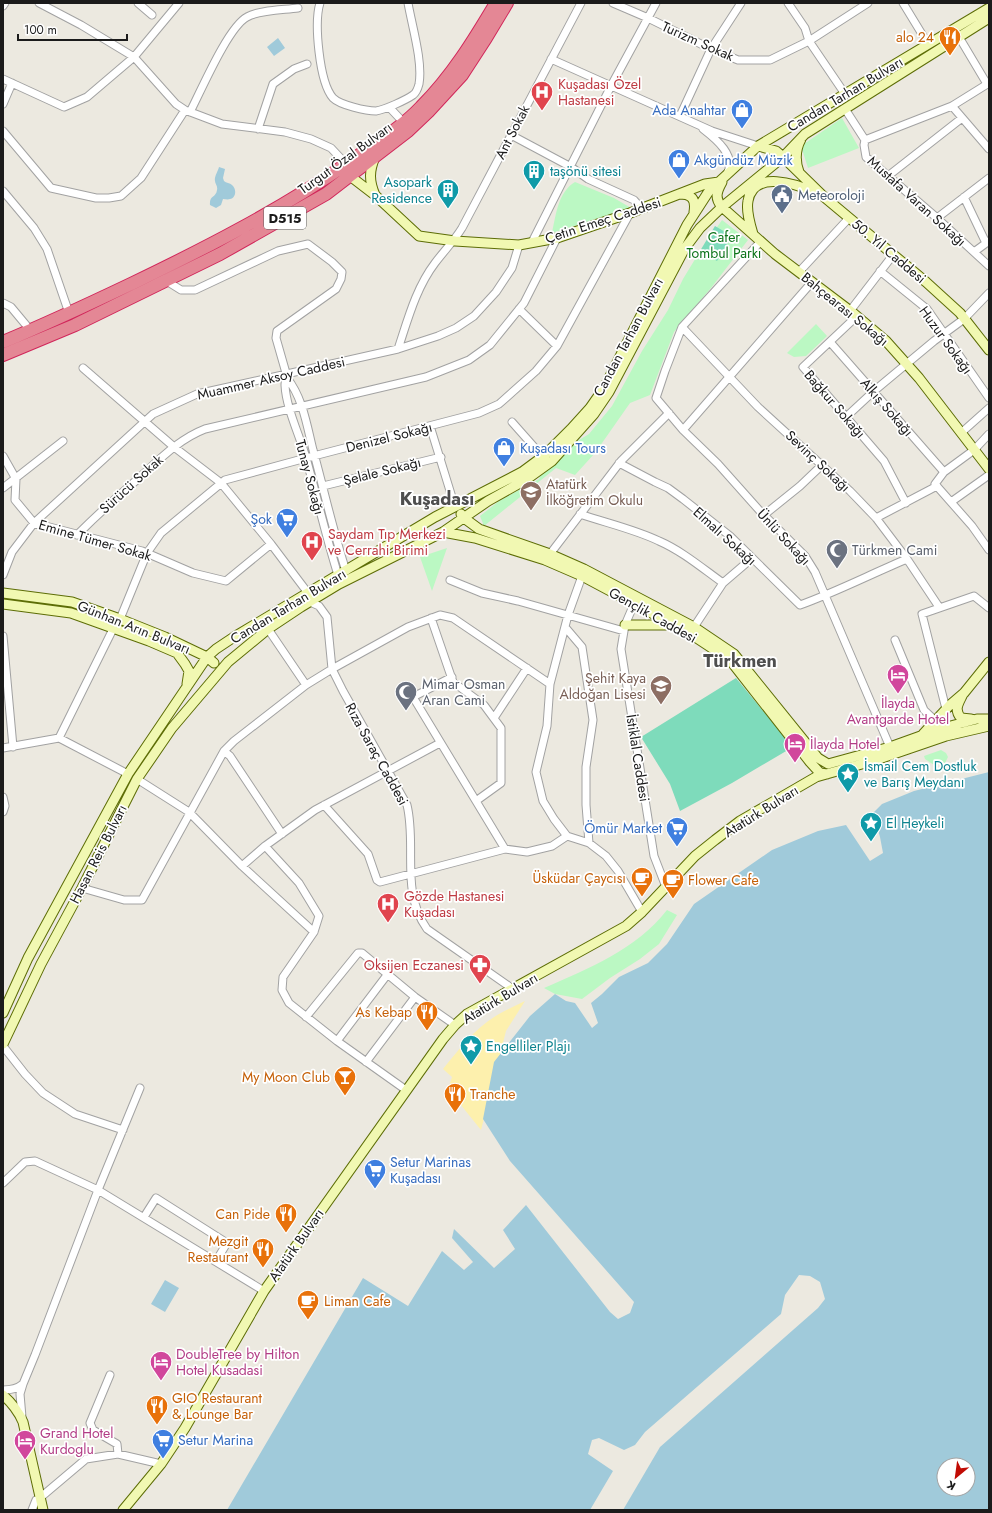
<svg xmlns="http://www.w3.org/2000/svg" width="992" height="1513" viewBox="0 0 992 1513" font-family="Jost,sans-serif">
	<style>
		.sand { fill: #fdf0ad }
		.park { fill: #bbf8c3 }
		.pitch { fill: #7edbbb }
		.water { fill: #a0cada; fill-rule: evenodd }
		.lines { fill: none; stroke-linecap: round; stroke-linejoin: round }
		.street-casing { stroke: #a2a2a2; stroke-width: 9 }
		.secondary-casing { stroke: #5d6d06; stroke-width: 11 }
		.highway-casing { stroke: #d1265a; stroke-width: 14 }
		.street { stroke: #fff; stroke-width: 7 }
		.secondary { stroke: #f1f8b2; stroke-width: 9 }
		.highway { stroke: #e48795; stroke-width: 12 }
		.labels { text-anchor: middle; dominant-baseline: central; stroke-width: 3.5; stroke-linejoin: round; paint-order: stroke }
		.shield { fill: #fff; stroke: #5f5f5f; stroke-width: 1 }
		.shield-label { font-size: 13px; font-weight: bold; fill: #1b1b1b }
		.food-label { font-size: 14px; fill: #c56008; stroke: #fff; text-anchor: end }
		.street-label { font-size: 14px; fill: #1b1b1b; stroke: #fff }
		.health-label { font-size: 14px; fill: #be3a42; stroke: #fff; text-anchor: start }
		.shop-label { font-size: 14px; fill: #366cbe; stroke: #fff; text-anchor: start }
		.culture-label { font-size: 14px; fill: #0d838f; stroke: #fff; text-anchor: start }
		.service-label { font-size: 14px; fill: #4e5e75; stroke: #fff; text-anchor: start }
		.park-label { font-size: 14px; fill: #0d741a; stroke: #fff }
		.education-label { font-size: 14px; fill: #785e54; stroke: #fff; text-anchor: start }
		.worship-label { font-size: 14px; fill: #5b616d; stroke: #fff; text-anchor: start }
		.hotel-label { font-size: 14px; fill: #b23c85; stroke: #fff; text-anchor: start }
		.district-label { font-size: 18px; font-weight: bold; fill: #4e4e4e; stroke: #fff }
	</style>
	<rect width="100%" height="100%" fill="#ece9e0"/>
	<!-- sand -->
	<path class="sand" d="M525,1001l-19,30 -25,99 -33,-41 4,-12 -9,-8c17,-21 33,-42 56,-55 9,-5 18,-9 26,-13z"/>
	<!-- park -->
	<path class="park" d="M842,118l17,30 -51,20 -7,-22z
		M575,182l39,16 17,10 -79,25c4,-18 6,-41 23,-51z
		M722,220l26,20 -37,48 -37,44 -24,63 -20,8 -35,50 -20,22 -19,-7 -72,58 -4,-10 19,-15 40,-22 4,-12 21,-18 25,-15 23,-28 30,-55 26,-41 15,-31 14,-23z
		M816,324l11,12 -2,2 -19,18 -12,1 -7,-4z
		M447,548l-15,43 -12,-34z
		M941,750l5,3 2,4 -3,6 -11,2 -9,-6 -1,-3z
		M667,910l10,5 -18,29 -19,15 -30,19 -28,21 -27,-5 -11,-6c44,-19 93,-39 123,-78z"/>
	<!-- pitch -->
	<path class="pitch" d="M715,226l17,10 -15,25 -17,-10z
		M736,678l57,69 -61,36 -52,28 -10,-27 -29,-47z"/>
	<!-- water -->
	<path class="water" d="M278,38l7,10 -11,8 -7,-9z
		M219,167l6,2 -2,9 1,3c2,2 6,2 8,4 5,4 4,13 -2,14 -2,1 -5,0 -7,0l-2,6 -5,3 -6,-3c-1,-10 6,-7 7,-15 1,-4 -2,-6 -2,-9 -1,-4 3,-10 4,-14z
		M989,772v738h-366l37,-63 158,-139 7,-9 -5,-17 -10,-6 -11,-1 -14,20 -4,19 -136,118 -10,13 -11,5 -25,-12 -7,2 -4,14 25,17 -23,39h-363l136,-232 45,28 34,-55 22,19 9,-8 -21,-24 2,-9 40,39 21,-19 -12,-19 23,-25 84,107 8,7 12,-6 4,-11 -124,-141 -27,-42 11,-57 36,-46 25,-22 11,7 9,2 17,25 6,-5 -7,-20 11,-9 17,-17 29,-14 19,-19 27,-40 78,-54 46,-19 28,-6 24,36 13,-8 -3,-16 -7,-24 9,-9 32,-13zM944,1465h24v24h-24z
		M165,1280l14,8 -14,24 -14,-8z"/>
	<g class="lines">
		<!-- street casing -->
		<g class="street-casing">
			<path id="street" d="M39,3l42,22 53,32 42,47 9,6 37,14 63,8 26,7 20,9 15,16
				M138,3l14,12
				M320,3c-6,19 -1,79 13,95 7,7 33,13 43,13 8,-1 30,-11 37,-16 3,-2 5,-7 6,-11 4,-22 -7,-58 -11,-81
				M613,3l35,15 63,31 27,11h32l39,-19 59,-38
				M788,3l17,25 4,13 36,53
				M903,3l25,41
				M3,6l2,-3
				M959,37l28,47
				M551,59l161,72 46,15
				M3,79l61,28 23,-10 47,-40 45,-54
				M3,104l9,-21
				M952,106l37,43
				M389,107l15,16
				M845,109l20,31 -1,5 2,12 71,61 52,48
				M190,112c11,-21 38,-85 57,-95 12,-7 36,-7 51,-9
				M680,116l31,-67 30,-46
				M258,129l15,-45 21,-15 13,-5
				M703,129c13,10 34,27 24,45
				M3,131l48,57 45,10h13l12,-2 20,-18 44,-68
				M511,135l60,32 17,12 46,21 8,9
				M865,140l87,-34 37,-23
				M888,176l74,-58
				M3,191l31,37 13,21 22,64
				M964,197l22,46
				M937,218l52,-40
				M761,241l-79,86 -17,44 -9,27 27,32 35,34 41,46 46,46 10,16 75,175
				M532,242l79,-156 45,-83
				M974,252l15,-11
				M880,271l47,38 62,89
				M799,272l50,-54
				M165,280l16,10h14l83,-39 30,-7 24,18 10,10 -1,7 -5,10 -59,42 -1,7 10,35c1,5 -1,8 -1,12 1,23 15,51 21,73 11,39 20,79 32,117
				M3,303l8,4 20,24
				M519,309l38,37
				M850,311l43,-56
				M857,316l-54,51 81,94 22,42
				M682,327l76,80 92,84 26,27 31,41 32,48
				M830,342l114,130
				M398,349c10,-30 18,-61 37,-86 9,-12 19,-22 27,-35l119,-225
				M83,368l91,79 47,36 50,61 37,49
				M287,378c16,20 20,48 26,72 11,40 20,81 33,121
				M846,417l28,-26 60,-50 30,-22 25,-26
				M512,422l31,35
				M430,426l25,81
				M683,430l129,-148
				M961,433l28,-25
				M989,434l-15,16 -30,22 -9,12 37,42 17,24
				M3,456l13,23 -1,21 19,23 108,28 51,22 33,8 45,-37
				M619,463l36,19 13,6 15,11 47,37 70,69c36,-13 71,-31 107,-46
				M323,486l118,-29
				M3,488l60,-47
				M951,502l38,-27
				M580,514c26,9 54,15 79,27 23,10 43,27 64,42l-29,44
				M764,515l36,-29 22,-21
				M876,518l61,-32
				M77,535c20,-20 41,-39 62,-57 21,-19 40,-39 66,-49l221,-52 43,-17 21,-15 34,-42 33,-65
				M550,554l71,-93 48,-48
				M3,575l9,-23 22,-29 119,-109 44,-20 201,-45 40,-13 18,-8 18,-12 22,-24 16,-24 7,-23
				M582,576l-14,39 -18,69 -3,42 -11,46 7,29 11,18 13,17 22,7 17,13 12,15 24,41
				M450,580l32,13 36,8 106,30
				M723,583l28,-24
				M310,602l9,4 8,11 5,52 11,22 64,114c10,41 -7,86 20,124l86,60
				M634,604l-9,21 -4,24 33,207 12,31
				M431,618l22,64 31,23 17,23v55l-25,18
				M120,619l27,-66 14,-20 64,-53 81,-22 173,-45 20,-9 37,-33 21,-25 73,-133
				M565,627l17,20 11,73 -7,47v38l3,38
				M268,629l38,56
				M3,636l10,111
				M895,640l29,70 19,18 1,3
				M452,677l-39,20 92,152
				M946,709l-24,-95 52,-18 15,12
				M494,718l33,-50
				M59,738l55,-111
				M3,748l56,-10 69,36
				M224,751l6,5 52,78
				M137,779l52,33 53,54 72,66
				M3,797l2,9 -2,6
				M324,805l44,49 9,26 3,2 125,-33 22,3 25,-6 15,-10
				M265,846l34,37 20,33 -5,16 -31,45 -1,13 7,13 48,38 69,49
				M242,866l23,-20 50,-36 125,-67
				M82,888l42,12h18l82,-149 10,-10 72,-56 26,-16 76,-42 32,-12 13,3 97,66
				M306,1017l52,-64h4l53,44 40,28
				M337,1041l50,-66
				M3,1046l22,28 18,19 32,21 48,16
				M366,1062l49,-65
				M140,1088l-42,102 166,101
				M3,1183l22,-21 10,-1 63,29 -63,165 -12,29 -3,10 2,23
				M144,1217l12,-19 71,45 -11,18
				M110,1375l-20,48 3,7 24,14 1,10
				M3,1390c8,0 14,-1 20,-6
				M41,1497l45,-38 32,-5 43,10
				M32,1510l4,-10"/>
		</g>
		<!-- secondary casing -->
		<g class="secondary-casing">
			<path id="secondary" d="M758,146l18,5 7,6 40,39 103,86 34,31 29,37
				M375,157c-6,14 -6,24 0,38
				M799,172c-4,-11 -4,-22 2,-33
				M350,176l26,20 43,40 36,5 64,4 38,-7 73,-25 75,-29 14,-2
				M722,182c-5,9 -8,16 0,25l53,47 78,59 33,28 33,37 70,91
				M679,194c13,0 17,5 15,18
				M753,234c-3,-10 -7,-23 -5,-33 5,-32 49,-17 68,-8
				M461,514l3,4 15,11 71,25 34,15 110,58 40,27 84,104 10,6 62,-17 53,-19 34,-9h12
				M443,532l32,6 70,22 37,16 107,57 41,27 80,102 10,11 7,1
				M3,593l69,9 48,17 45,18 42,20 7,6
				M3,604l68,9 78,28 28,12 8,11 4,7 -2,13
				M625,625h45
				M962,696c-4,8 -8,14 -1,22l10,1
				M923,734l27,-29 14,-12 25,-31
				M3,1013l25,-55 100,-184 79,-117 9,-8 18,-12 201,-120 87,-45 23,-17 26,-26 19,-21 14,-20 83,-163 22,-34 49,-45 231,-138
				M3,1044l38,-80 41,-76 55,-109 35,-51 56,-66 40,-33 33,-22 38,-23 104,-52 45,-31 39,-22 25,-18 42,-47 15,-22 76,-144 15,-20 22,-21 61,-50 22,-23 184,-116
				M3,1395c9,8 15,15 20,27l20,88
				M123,1510l38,-46 24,-36 79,-137 179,-252 12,-14 12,-11 159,-88 16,-14 53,-56 20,-16 25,-19 76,-44 60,-17 70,-24 43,-10"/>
		</g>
		<!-- highway casing -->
		<g class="highway-casing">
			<path id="highway" d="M3,342c43,-18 86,-38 128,-58 75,-36 149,-74 217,-121 25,-18 52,-34 73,-56 31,-31 53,-67 75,-104
				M3,355l72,-30 145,-71 106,-60 82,-63 20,-19 34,-37 24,-37 21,-35"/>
		</g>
		<!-- street -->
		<use href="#street" class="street"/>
		<!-- secondary -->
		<use href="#secondary" class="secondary"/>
		<!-- highway -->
		<use href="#highway" class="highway"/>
	</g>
	<!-- icons -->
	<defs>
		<g id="restaurant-pin" transform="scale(1.15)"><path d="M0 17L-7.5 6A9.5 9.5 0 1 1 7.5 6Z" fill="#e8710a" stroke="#fff"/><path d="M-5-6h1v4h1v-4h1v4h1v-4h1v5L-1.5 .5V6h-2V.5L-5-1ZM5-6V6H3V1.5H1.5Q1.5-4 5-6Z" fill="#fff"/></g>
		<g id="hospital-pin" transform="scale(1.15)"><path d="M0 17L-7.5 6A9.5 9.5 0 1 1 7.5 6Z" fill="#e0444e" stroke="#fff"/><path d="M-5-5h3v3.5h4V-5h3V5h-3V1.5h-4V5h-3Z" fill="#fff"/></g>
		<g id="shop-pin" transform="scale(1.15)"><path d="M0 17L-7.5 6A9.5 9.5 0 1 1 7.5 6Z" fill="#3f7fe0" stroke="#fff"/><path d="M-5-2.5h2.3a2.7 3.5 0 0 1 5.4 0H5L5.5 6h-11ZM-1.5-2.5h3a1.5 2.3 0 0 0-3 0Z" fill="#fff"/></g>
		<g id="building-pin" transform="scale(1.15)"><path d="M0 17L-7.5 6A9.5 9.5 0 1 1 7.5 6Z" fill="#0f9aa8" stroke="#fff"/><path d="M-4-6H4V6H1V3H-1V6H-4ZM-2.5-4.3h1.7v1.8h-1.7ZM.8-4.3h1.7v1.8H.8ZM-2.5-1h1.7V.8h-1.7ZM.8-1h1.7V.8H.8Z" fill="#fff"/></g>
		<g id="civic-pin" transform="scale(1.15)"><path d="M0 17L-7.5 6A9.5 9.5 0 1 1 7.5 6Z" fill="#5c6f8a" stroke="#fff"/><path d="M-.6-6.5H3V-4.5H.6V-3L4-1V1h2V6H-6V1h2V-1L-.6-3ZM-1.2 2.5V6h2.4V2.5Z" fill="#fff"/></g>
		<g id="school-pin" transform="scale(1.15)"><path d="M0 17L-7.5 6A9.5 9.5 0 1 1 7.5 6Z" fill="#8d6e63" stroke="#fff"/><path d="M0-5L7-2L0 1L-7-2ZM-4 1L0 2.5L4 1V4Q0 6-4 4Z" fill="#fff"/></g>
		<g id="supermarket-pin" transform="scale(1.15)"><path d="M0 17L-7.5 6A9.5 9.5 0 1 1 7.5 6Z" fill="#3f7fe0" stroke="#fff"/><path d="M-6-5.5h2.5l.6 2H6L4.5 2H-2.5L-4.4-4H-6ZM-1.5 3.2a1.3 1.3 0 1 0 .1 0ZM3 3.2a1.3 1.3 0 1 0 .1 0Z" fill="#fff"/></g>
		<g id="mosque-pin" transform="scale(1.15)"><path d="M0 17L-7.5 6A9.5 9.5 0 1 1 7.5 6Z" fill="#6b7280" stroke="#fff"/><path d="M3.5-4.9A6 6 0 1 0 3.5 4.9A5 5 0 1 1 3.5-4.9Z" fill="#fff"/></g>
		<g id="hotel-pin" transform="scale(1.15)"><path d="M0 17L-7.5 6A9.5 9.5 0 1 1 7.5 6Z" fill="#d1479c" stroke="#fff"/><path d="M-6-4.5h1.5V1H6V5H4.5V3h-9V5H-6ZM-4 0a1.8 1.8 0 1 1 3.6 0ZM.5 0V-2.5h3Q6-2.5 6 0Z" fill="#fff"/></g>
		<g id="sight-pin" transform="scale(1.15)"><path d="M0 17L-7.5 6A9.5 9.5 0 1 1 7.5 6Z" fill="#0f9aa8" stroke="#fff"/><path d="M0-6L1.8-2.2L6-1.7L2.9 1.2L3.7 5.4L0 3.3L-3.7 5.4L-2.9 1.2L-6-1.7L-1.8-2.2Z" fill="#fff"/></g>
		<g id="cafe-pin" transform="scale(1.15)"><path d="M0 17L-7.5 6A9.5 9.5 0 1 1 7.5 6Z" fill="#e8710a" stroke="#fff"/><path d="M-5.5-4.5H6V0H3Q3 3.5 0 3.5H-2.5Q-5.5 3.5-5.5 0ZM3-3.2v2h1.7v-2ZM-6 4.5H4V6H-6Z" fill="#fff"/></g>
		<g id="pharmacy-pin" transform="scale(1.15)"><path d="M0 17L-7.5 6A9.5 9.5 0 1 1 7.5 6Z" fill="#e0444e" stroke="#fff"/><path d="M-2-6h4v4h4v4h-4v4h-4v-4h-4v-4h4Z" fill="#fff"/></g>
		<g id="bar-pin" transform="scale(1.15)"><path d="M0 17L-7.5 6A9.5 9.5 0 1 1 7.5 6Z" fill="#e8710a" stroke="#fff"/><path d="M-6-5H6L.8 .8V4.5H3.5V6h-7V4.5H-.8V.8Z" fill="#fff"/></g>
	</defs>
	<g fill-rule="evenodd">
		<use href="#restaurant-pin" x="950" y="37"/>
		<use href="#hospital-pin" x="542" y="92"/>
		<use href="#shop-pin" x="742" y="110"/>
		<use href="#shop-pin" x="679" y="160"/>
		<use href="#building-pin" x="534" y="171"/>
		<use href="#building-pin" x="448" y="190"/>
		<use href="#civic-pin" x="782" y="195"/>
		<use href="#shop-pin" x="504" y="448"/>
		<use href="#school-pin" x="531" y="492"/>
		<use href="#supermarket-pin" x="287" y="519"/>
		<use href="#hospital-pin" x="312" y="542"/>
		<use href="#mosque-pin" x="837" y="550"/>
		<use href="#hotel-pin" x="898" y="675"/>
		<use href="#school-pin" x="661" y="686"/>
		<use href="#mosque-pin" x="406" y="692"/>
		<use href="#hotel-pin" x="795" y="744"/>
		<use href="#sight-pin" x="848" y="774"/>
		<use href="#sight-pin" x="871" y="823"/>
		<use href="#supermarket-pin" x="677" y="828"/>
		<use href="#cafe-pin" x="642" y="878"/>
		<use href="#cafe-pin" x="673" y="880"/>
		<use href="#hospital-pin" x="388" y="904"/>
		<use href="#pharmacy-pin" x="480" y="965"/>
		<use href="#restaurant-pin" x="427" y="1012"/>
		<use href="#sight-pin" x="471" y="1046"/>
		<use href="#bar-pin" x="345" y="1077"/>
		<use href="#restaurant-pin" x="455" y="1094"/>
		<use href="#supermarket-pin" x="375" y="1170"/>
		<use href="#restaurant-pin" x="286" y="1214"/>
		<use href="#restaurant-pin" x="263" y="1249"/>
		<use href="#cafe-pin" x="308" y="1301"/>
		<use href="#hotel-pin" x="161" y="1362"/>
		<use href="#restaurant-pin" x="157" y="1406"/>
		<use href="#supermarket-pin" x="163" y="1440"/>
		<use href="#hotel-pin" x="25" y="1441"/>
	</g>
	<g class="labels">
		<!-- shield labels -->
		<rect class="shield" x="264" y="207" width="42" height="22" rx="3"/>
		<g class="shield-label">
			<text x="285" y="218">D515</text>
		</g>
		<!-- food labels -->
		<g class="food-label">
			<text x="934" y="37">alo 24</text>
			<text x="626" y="878">Üsküdar Çaycısı</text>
			<text x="688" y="880" text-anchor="start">Flower Cafe</text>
			<text x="412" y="1012">As Kebap</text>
			<text x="330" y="1077">My Moon Club</text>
			<text x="470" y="1094" text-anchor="start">Tranche</text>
			<text x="270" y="1214">Can Pide</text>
			<text x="248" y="1241">Mezgit<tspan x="248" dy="16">Restaurant</tspan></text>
			<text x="324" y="1301" text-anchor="start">Liman Cafe</text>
			<text x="172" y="1398" text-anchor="start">GIO Restaurant<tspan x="172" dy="16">&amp; Lounge Bar</tspan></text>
		</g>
		<!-- street labels -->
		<g class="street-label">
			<text transform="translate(698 41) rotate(24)">Turizm Sokak</text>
			<text transform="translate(845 94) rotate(-31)">Candan Tarhan Bulvarı</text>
			<text transform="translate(512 132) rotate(-63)">Ant Sokak</text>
			<text transform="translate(345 158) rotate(-36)">Turgut Özal Bulvarı</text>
			<text transform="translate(917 201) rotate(42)">Mustafa Varan Sokağı</text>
			<text transform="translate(603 220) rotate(-18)">Çetin Emeç Caddesi</text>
			<text transform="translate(889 251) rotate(40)">50. Yıl Caddesi</text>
			<text transform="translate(845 309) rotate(39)">Bahçearası Sokağı</text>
			<text transform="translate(628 337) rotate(-62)">Candan Tarhan Bulvarı</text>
			<text transform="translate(946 340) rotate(54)">Huzur Sokağı</text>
			<text transform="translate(271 378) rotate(-13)">Muammer Aksoy Caddesi</text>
			<text transform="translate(835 404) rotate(49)">Bağkur Sokağı</text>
			<text transform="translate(887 407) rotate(49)">Alkış Sokağı</text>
			<text transform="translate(389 437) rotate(-14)">Denizel Sokağı</text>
			<text transform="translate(818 461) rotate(43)">Sevinç Sokağı</text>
			<text transform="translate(382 471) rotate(-14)">Şelale Sokağı</text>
			<text transform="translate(310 477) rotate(75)">Tunay Sokağı</text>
			<text transform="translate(131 484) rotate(-42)">Sürücü Sokak</text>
			<text transform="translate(725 536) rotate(42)">Elmalı Sokağı</text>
			<text transform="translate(784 537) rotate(47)">Ünlü Sokağı</text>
			<text transform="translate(95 540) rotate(16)">Emine Tümer Sokak</text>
			<text transform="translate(288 606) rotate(-31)">Candan Tarhan Bulvarı</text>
			<text transform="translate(653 615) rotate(29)">Gençlik Caddesi</text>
			<text transform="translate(134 627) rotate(22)">Günhan Arın Bulvarı</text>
			<text transform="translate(377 754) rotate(61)">Rıza Saraç Caddesi</text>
			<text transform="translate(638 758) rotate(81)">İstiklal Caddesi</text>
			<text transform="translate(761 811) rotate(-32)">Atatürk Bulvarı</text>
			<text transform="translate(98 854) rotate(-63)">Hasan Reis Bulvarı</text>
			<text transform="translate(500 998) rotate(-31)">Atatürk Bulvarı</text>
			<text transform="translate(296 1245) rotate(-55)">Atatürk Bulvarı</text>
		</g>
		<!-- health labels -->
		<g class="health-label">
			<text x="558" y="84">Kuşadası Özel<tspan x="558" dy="16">Hastanesi</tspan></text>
			<text x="328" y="534">Saydam Tıp Merkezi<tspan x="328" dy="16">ve Cerrahi Birimi</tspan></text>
			<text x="404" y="896">Gözde Hastanesi<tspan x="404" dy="16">Kuşadası</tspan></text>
			<text x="464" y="965" text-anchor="end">Oksijen Eczanesi</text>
		</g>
		<!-- shop labels -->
		<g class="shop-label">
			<text x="726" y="110" text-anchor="end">Ada Anahtar</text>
			<text x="694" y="160">Akgündüz Müzik</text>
			<text x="520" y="448">Kuşadası Tours</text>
			<text x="272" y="519" text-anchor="end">Şok</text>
			<text x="662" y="828" text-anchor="end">Ömür Market</text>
			<text x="390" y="1162">Setur Marinas<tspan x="390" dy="16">Kuşadası</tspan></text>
			<text x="178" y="1440">Setur Marina</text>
		</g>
		<!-- culture labels -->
		<g class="culture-label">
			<text x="550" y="171">taşönü sitesi</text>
			<text x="432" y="182" text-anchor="end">Asopark<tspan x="432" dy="16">Residence</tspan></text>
			<text x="864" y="766">İsmail Cem Dostluk<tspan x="864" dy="16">ve Barış Meydanı</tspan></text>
			<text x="886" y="823">El Heykeli</text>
			<text x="486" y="1046">Engelliler Plajı</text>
		</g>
		<!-- service labels -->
		<g class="service-label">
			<text x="798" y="195">Meteoroloji</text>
		</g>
		<!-- park labels -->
		<g class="park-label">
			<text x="724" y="237">Cafer<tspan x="724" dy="16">Tombul Parkı</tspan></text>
		</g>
		<!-- education labels -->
		<g class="education-label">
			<text x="546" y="484">Atatürk<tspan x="546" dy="16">İlköğretim Okulu</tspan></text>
			<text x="646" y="678" text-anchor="end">Şehit Kaya<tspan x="646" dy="16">Aldoğan Lisesi</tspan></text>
		</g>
		<!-- worship labels -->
		<g class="worship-label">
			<text x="852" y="550">Türkmen Cami</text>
			<text x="422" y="684">Mimar Osman<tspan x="422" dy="16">Aran Cami</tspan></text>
		</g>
		<!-- hotel labels -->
		<g class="hotel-label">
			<text x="898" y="703" text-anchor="middle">İlayda<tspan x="898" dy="16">Avantgarde Hotel</tspan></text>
			<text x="810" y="744">İlayda Hotel</text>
			<text x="176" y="1354">DoubleTree by Hilton<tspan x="176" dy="16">Hotel Kusadasi</tspan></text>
			<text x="40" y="1433">Grand Hotel<tspan x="40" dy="16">Kurdoglu</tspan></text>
		</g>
		<!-- district labels -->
		<g class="district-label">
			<text x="437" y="499">Kuşadası</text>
			<text x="740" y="661">Türkmen</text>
		</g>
	</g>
	<!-- border -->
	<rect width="992" height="1513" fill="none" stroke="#1b1b1b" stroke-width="8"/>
	<!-- north arrow -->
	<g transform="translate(956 1477) rotate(209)"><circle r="19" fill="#ffffff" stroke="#a4a4a4"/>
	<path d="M0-3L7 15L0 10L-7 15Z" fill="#c10b04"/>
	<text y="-6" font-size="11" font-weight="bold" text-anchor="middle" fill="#1b1b1b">K</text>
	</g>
	<!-- scale -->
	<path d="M18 34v6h109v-6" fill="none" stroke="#1b1b1b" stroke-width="2"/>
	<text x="24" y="34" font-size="12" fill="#1b1b1b" stroke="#ffffff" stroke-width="3" paint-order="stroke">100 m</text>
</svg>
